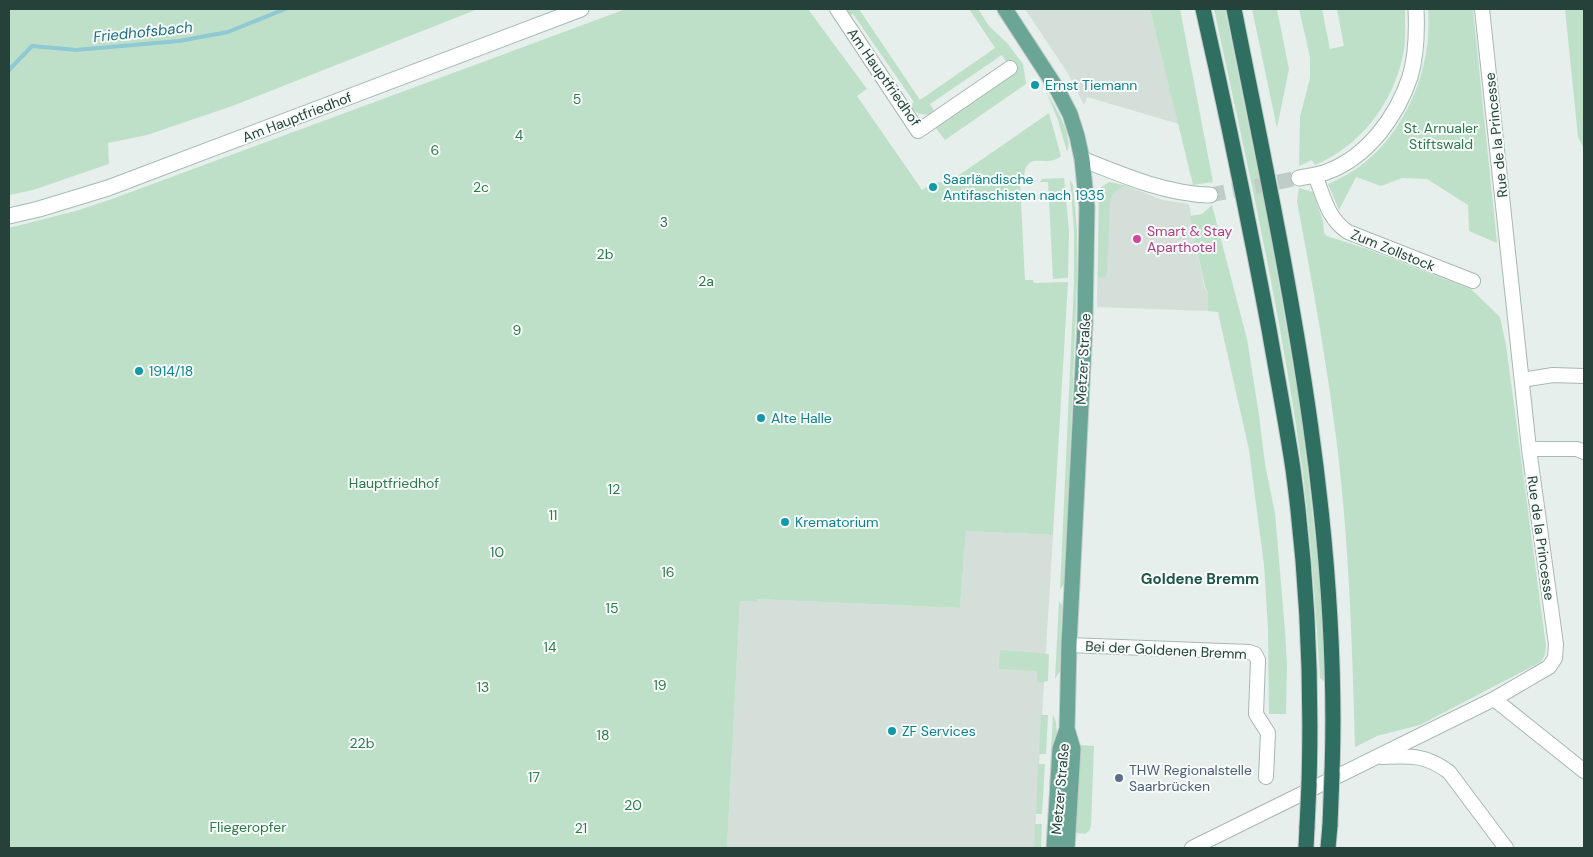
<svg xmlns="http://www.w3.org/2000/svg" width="1593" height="857" viewBox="0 0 1593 857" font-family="'DM Sans',sans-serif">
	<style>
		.built { fill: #d4dfda }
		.green { fill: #bfe0c8 }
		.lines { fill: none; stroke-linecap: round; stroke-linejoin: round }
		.stream { stroke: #8ec9d4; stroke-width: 4 }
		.secondary-tunnel { stroke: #bfccc8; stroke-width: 15; stroke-dasharray: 15 8; stroke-linecap: butt }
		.street-casing { stroke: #a8b8b2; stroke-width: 16 }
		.secondary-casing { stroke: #a4bbb3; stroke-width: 17 }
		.primary-casing { stroke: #c2cac8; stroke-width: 17 }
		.highway-casing { stroke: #c2cac8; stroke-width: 17 }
		.street { stroke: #fff; stroke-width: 14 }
		.secondary { stroke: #fff; stroke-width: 15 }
		.primary { stroke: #6aa596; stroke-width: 15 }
		.highway { stroke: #2f6f62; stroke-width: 15 }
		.highway-bridge-casing { stroke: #c2cac8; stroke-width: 17; stroke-linecap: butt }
		.highway-bridge { stroke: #2f6f62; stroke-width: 15 }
		.culture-dot { fill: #0f9aa8; stroke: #f7fbf9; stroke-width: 2 }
		.hotel-dot { fill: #d1479c; stroke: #f7fbf9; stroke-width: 2 }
		.service-dot { fill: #5c6f8a; stroke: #f7fbf9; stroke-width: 2 }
		.labels { text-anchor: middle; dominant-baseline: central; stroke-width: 4; stroke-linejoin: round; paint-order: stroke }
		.street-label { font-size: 14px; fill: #24423a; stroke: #f7fbf9 }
		.culture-label { font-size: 14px; fill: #0d838f; stroke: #f7fbf9; text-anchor: start }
		.park-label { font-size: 14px; fill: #2d7a4b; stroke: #f7fbf9 }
		.hotel-label { font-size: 14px; fill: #b23c85; stroke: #f7fbf9; text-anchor: start }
		.service-label { font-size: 14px; fill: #4e5e75; stroke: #f7fbf9; text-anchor: start }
		.water-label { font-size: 15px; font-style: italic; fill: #1c6f80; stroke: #f7fbf9 }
		.neighbourhood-label { font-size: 15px; font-weight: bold; fill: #1f5548; stroke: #f7fbf9 }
	</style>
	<rect width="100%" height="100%" fill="#e6efeb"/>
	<!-- built -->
	<path class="built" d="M1025,9h125l29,115 -92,-27 -3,8 -17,-33z
		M1109,182l18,4 36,14 26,4 15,83 4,5v19l-111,-4 2,-114 1,-5z
		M966,531l87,4 -19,313h-307l13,-247 17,1v-3l203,9z"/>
	<!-- green -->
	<path class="green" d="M9,9h469l-243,96 -88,30 -39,8 1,21 -76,26 -24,5z
		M626,9h182l59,80 -10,7 65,94c9,-6 16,-10 27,-8l100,-69 12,43c-14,14 -38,-10 -37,27h-4l5,97h8l1,3 34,-1 -15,253 -87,-4 -6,77 -203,-9v3l-17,-1 -13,247h-718v-620l70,-18 33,-11z
		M850,9h9l61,91 75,-52 -26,-39h9l11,17 18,17 16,21 3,20 -81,56 -14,-18 79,-54 -8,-13 -72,49 5,9c-11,3 -18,2 -26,-7l5,-4 -61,-88 -5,3 -1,-5z
		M1150,9h30l33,173 -20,3z
		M1214,9h11l45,223 31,181 20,176 4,93 -5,-4c-4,-68 -9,-136 -17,-204 -21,-157 -56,-311 -89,-465z
		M1252,9h25l12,60 -12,59z
		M1299,9h23l8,40 14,-3 -7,-37h68v4c0,13 1,29 -2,42 -10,49 -43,91 -88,110l-3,-5 -13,6 1,-49 10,-39v-21z
		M1428,9h45l24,234 -28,-12 -1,-26 -41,-26 -25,-1 -21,8 -25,-9 -17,33 -11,-26c13,-6 25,-12 36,-21 44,-35 69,-99 64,-154z
		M1565,9h19v140l-6,-12z
		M1046,91c8,14 28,44 21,61l-9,-32z
		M1064,178l5,53 -1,47 -15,1 -5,-97h-8l2,-3z
		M1070,180l3,5 4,46v52l-12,299 -5,8 14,-308v-51z
		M1109,182l18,4c-9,2 -14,6 -17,15l-3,72 -2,4 -7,1 1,-85 1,-5z
		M1299,188l14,4 10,29 1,12 3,3 40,13 104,40 29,28 6,28 40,301 -1,9 -4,7 -121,63 -43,11 -22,11c-3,-106 -6,-212 -20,-318 -10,-77 -24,-152 -38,-228z
		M1212,205l35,134 12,76 6,49 10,49 10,117 2,36 -1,48h-17l-1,-85 -4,-64 -15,-115 -31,-138 -10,-1v-19l-3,-5 -15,-71 12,-2z
		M1059,601l3,4 -2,66 -5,8z
		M1000,650l49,4 -1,27 -11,2v-12l-38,-2z
		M1053,714l3,8 1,12 -4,73 -4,-17z
		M1041,715h7l-2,39h-7z
		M1080,745l14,1 -3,80 -2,5 -4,3 -9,-1z
		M1038,764h7l-3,50h-6z
		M1035,824h7l-1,24h-7z"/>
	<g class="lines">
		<!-- stream -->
		<path class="stream" d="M9,70l23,-24 44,4 103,-9 49,-9 57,-23"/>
		<!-- secondary-tunnel -->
		<path class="secondary-tunnel" d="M1210,195l89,-17"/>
		<!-- street casing -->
		<g class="street-casing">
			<path id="street" d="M837,9l81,122 92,-63
				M1315,175c9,22 12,43 33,57l125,49
				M1522,380l31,-5 31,1
				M1529,449h48l7,3
				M1069,645l180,7 6,2 3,6 -2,54 12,19 -2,44
				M1494,699l90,72
				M1381,757c29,-1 44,-3 68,15l57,76
				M1192,848l302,-149 55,-32 6,-9 1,-14 -27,-195 -47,-440"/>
		</g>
		<!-- secondary casing -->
		<g class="secondary-casing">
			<path id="secondary" d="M1082,159c40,16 84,35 128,36
				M1299,178c10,-2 21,-3 30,-7 39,-15 68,-55 81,-94 6,-20 7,-47 6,-68
				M9,216l30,-7 69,-21 473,-179"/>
		</g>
		<!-- primary casing -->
		<g class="primary-casing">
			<path id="primary" d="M1005,9l52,80 13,25 7,22 5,23 5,48 -2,117 -16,321 -2,84 -7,20 -6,99
				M1067,729l6,20 -6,99"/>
		</g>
		<!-- highway casing -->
		<g class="highway-casing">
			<path id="highway" d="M1203,9c24,106 46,213 66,320 8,47 17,93 24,140 14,104 19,211 16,315
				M1234,9c50,252 107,505 98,764
				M1306,848l1,-21
				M1328,848l2,-23"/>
		</g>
		<!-- street -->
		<use href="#street" class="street"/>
		<!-- secondary -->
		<use href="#secondary" class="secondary"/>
		<!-- primary -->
		<use href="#primary" class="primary"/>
		<!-- highway -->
		<use href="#highway" class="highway"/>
		<!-- highway-bridge casing -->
		<g class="highway-bridge-casing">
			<path id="highway-bridge" d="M1330,825l2,-52
				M1307,827l2,-43"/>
		</g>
		<!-- highway-bridge -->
		<use href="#highway-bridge" class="highway-bridge"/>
	</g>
	<!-- markers -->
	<g class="culture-dot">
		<circle cx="1035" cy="85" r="5"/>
		<circle cx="933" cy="187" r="5"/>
		<circle cx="139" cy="371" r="5"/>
		<circle cx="761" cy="418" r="5"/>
		<circle cx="785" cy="522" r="5"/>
		<circle cx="892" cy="731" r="5"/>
	</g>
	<circle class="hotel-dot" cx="1137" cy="239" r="5"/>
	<circle class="service-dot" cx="1119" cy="778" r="5"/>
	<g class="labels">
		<!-- street labels -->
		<g class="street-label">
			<text transform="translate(884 77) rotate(55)">Am Hauptfriedhof</text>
			<text transform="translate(297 117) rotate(-21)">Am Hauptfriedhof</text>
			<text transform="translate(1496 135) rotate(-96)">Rue de la Princesse</text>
			<text transform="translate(1393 250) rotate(22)">Zum Zollstock</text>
			<text transform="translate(1083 359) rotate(-87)">Metzer Straße</text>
			<text transform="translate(1541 538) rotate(82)">Rue de la Princesse</text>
			<text transform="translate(1166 650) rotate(3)">Bei der Goldenen Bremm</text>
			<text transform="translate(1060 789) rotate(-85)">Metzer Straße</text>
		</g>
		<!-- culture labels -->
		<g class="culture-label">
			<text x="1045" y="85">Ernst Tiemann</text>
			<text x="943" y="179">Saarländische<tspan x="943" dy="16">Antifaschisten nach 1935</tspan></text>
			<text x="149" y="371">1914/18</text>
			<text x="771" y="418">Alte Halle</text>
			<text x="795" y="522">Krematorium</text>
			<text x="902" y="731">ZF Services</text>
		</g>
		<!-- park labels -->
		<g class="park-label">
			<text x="577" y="99">5</text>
			<text x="1441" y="128">St. Arnualer<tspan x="1441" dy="16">Stiftswald</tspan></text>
			<text x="519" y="135">4</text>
			<text x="435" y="150">6</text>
			<text x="481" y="187">2c</text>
			<text x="664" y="222">3</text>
			<text x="605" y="254">2b</text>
			<text x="706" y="281">2a</text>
			<text x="517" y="330">9</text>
			<text x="394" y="483">Hauptfriedhof</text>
			<text x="614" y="489">12</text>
			<text x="553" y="515">11</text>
			<text x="497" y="552">10</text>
			<text x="668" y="572">16</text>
			<text x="612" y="608">15</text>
			<text x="550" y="647">14</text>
			<text x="660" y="685">19</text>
			<text x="483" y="687">13</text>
			<text x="603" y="735">18</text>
			<text x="362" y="743">22b</text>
			<text x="534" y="777">17</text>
			<text x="633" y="805">20</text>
			<text x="248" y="827">Fliegeropfer</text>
			<text x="581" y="828">21</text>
		</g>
		<!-- hotel labels -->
		<g class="hotel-label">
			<text x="1147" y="231">Smart &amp; Stay<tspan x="1147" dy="16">Aparthotel</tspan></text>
		</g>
		<!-- service labels -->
		<g class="service-label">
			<text x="1129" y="770">THW Regionalstelle<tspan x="1129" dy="16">Saarbrücken</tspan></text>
		</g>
		<!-- water labels -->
		<g class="water-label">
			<text transform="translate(143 32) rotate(-6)">Friedhofsbach</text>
		</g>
		<!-- neighbourhood labels -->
		<g class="neighbourhood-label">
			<text x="1200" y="579">Goldene Bremm</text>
		</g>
	</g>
	<!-- border -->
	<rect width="1593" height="857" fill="none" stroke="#24423a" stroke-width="20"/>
</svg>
